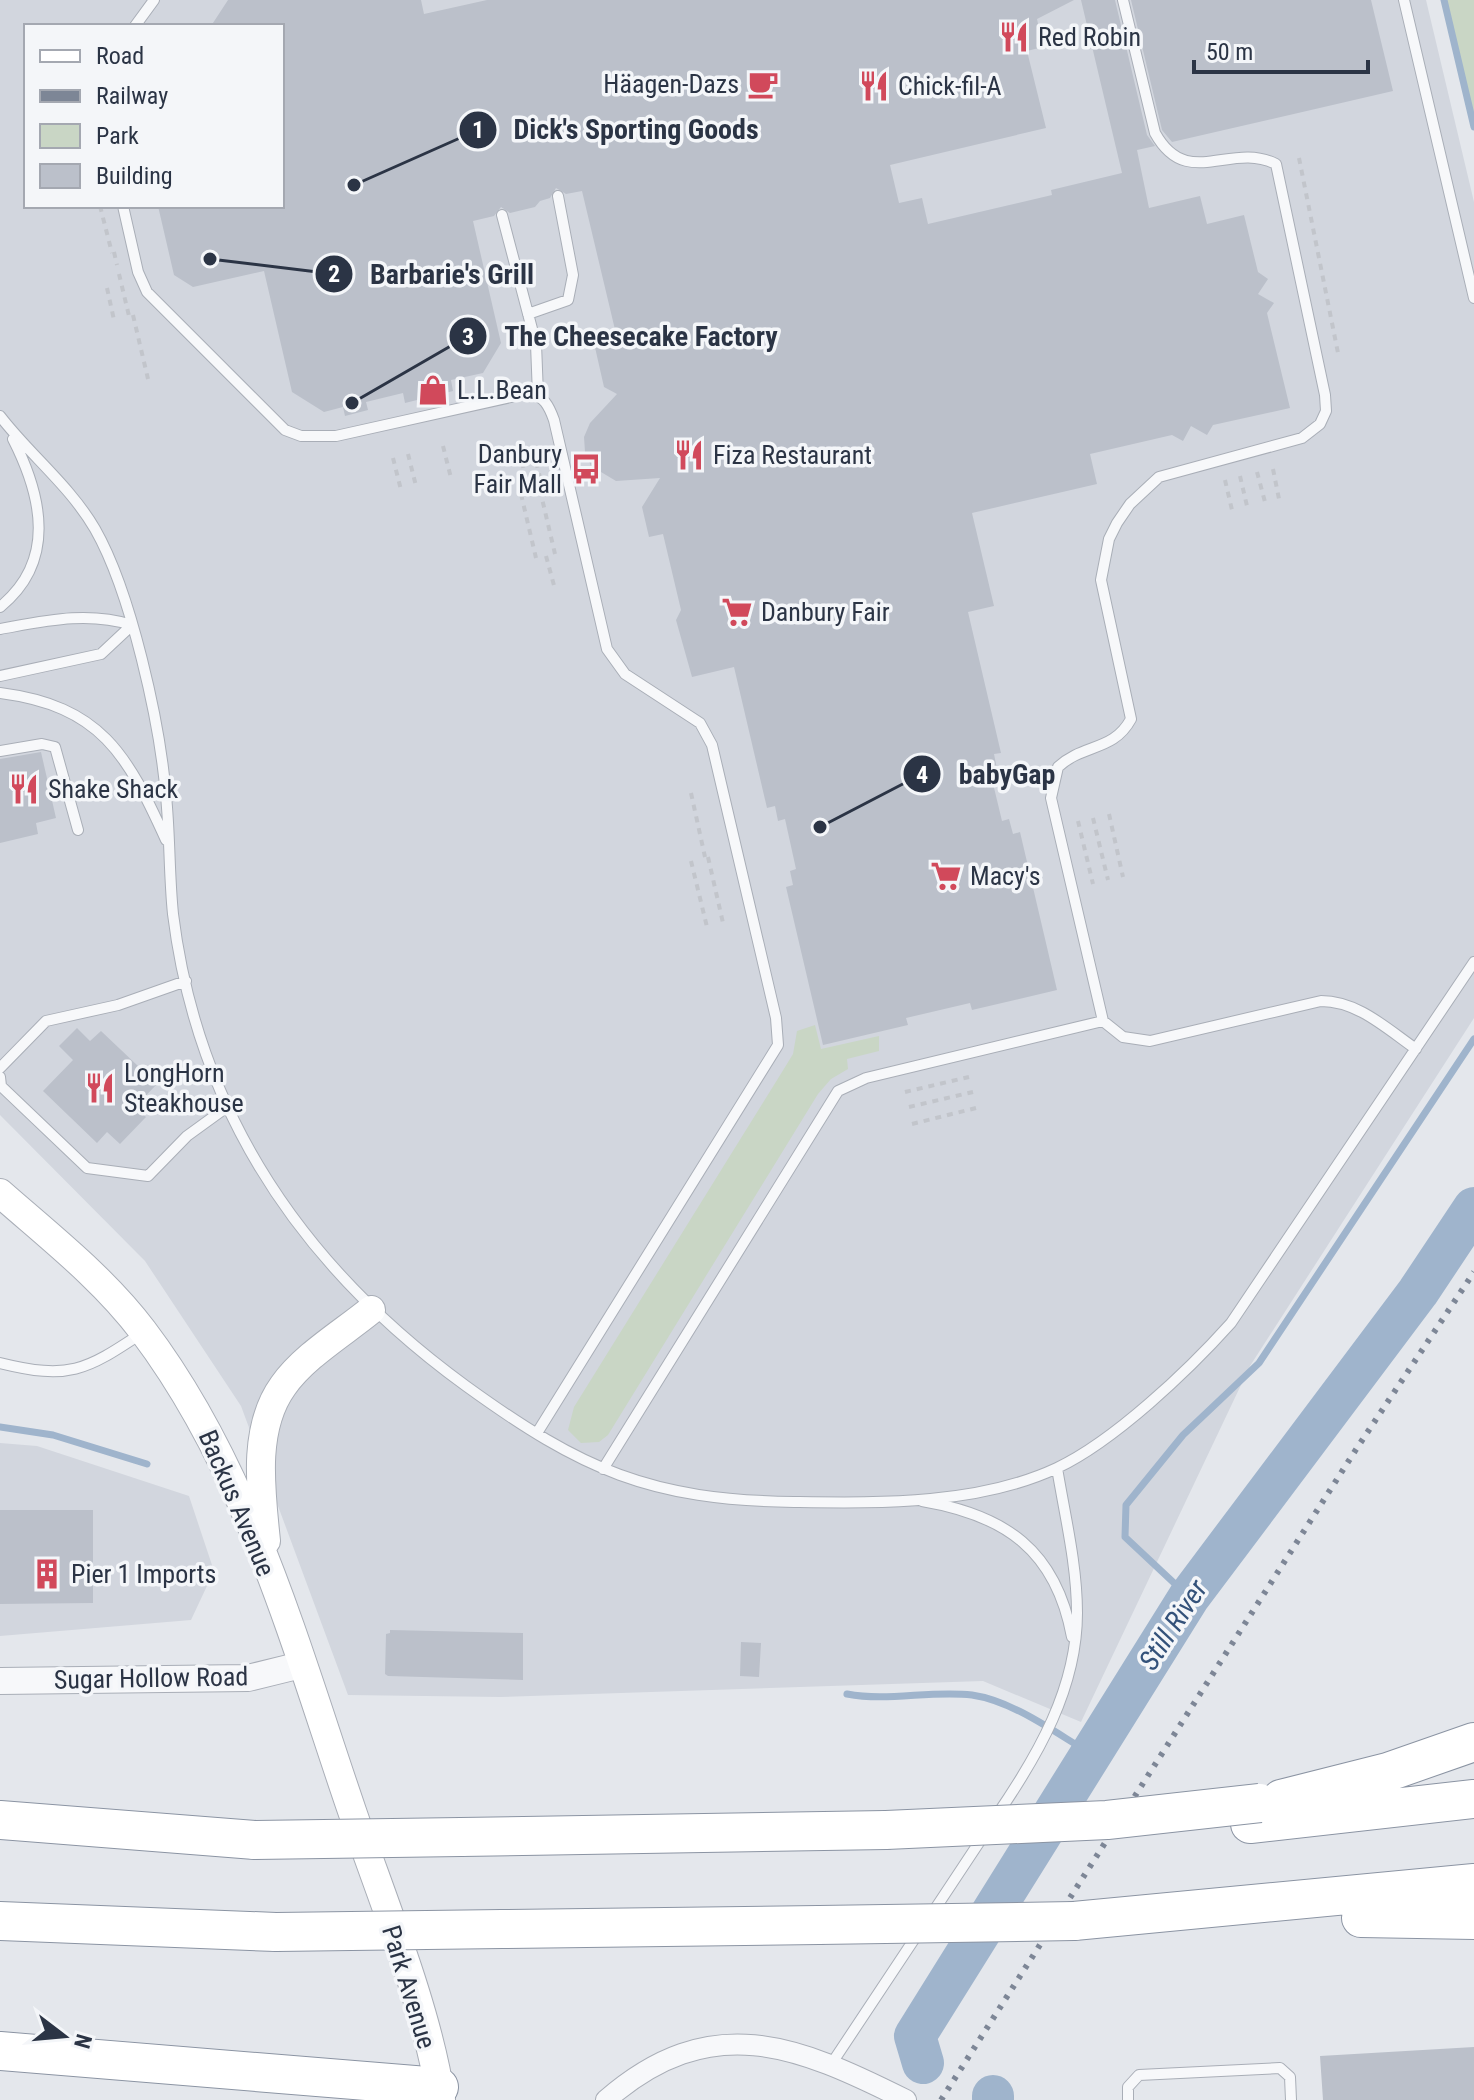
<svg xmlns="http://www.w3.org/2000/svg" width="1474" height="2100" viewBox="0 0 1474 2100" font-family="'Roboto Condensed',sans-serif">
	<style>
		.built { fill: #d2d6de; fill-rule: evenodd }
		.green { fill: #c9d6c5 }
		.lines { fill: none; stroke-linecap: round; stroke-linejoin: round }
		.stream { stroke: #9fb4cc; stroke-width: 7 }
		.river { stroke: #9fb4cc; stroke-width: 42 }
		.building { fill: #bbc0ca }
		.service-casing { stroke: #a9aeb7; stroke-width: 12 }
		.minor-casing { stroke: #a9aeb7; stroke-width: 22 }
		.tertiary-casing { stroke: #a9aeb7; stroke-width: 28 }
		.secondary-casing { stroke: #a9aeb7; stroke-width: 30 }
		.motorway-casing { stroke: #8b94a3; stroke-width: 40 }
		.path { stroke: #c2c5cb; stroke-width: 4; stroke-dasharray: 6 6; stroke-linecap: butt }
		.service { stroke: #f7f8fa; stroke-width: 10 }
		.minor { stroke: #f7f8fa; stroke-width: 20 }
		.tertiary { stroke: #f7f8fa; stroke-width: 26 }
		.secondary { stroke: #fff; stroke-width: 28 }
		.motorway { stroke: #fff; stroke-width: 38 }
		.rail { stroke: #7d8696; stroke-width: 6; stroke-dasharray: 4 8; stroke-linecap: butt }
		.motorway-bridge-casing { stroke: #8b94a3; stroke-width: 40; stroke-linecap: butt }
		.motorway-bridge { stroke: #fff; stroke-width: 38 }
		.labels { text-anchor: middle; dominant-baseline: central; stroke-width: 7; stroke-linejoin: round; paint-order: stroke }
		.poi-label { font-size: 26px; fill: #2b3445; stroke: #f4f6f9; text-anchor: start }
		.street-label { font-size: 26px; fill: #2b3445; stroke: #f4f6f9 }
		.water-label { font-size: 28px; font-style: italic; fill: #34527a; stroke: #f4f6f9 }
		.leader { fill: none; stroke: #2b3445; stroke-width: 3 }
		.callout-dot { fill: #2b3445; stroke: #f4f6f9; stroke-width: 3 }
		.mark-label { font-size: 24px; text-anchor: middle; font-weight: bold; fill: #fff }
		.callout-label { font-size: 28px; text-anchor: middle; font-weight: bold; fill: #2b3445; stroke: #f4f6f9; stroke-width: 7; stroke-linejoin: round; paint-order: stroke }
	</style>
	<rect width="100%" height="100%" fill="#e4e7ec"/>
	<!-- built -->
	<path class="built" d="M0,0h1426l48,202v816l-224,348 -169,356 -98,-41 -482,16 -153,-2 -107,-289 -96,-145 -145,-146zM26,26h256v180h-256z
		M0,1443l37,3 152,50 25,75 -23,49 -191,16z"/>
	<!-- green -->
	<path class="green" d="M1444,0h30v127z
		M815,1025l6,24 58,-13v15l-32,8 1,10 -17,10 -13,15 -210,341 -9,7 -18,1 -13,-13 6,-23 208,-335 11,-18 4,-23z"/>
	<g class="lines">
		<!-- stream -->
		<path class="stream" d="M1444,0l30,127
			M0,1427l53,8 94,29
			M1189,1597l-64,-60 1,-32 57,-70 76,-72 215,-324
			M847,1694c41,8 83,-4 125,1 41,6 82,37 118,58"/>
		<!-- river -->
		<path class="river" d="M923,2063l-8,-27 274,-439 229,-305 56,-84
			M993,2100v-4"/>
	</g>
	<!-- building -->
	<path class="building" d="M228,0h193l3,14 63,-14h587l-37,19 6,28 -16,4 19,77 -156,37 9,38 23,-5 6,26 124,-29 -1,-5 71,-17 -41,-173h34l32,135 8,11 -18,4 12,58 51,-12 7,28 37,-9 14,57 10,7 -10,15 16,9 -7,10 23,95 -77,17 -6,10 -16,-9 -8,15 -11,-6 -82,19 7,30 -125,29 22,93 -26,6 33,141 -7,1 3,15 -7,2 12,50 7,-2 4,15 7,-2 37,158 -85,20 -2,-7 -64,15 2,7 -85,20 -37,-158 7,-2 -3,-14 6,-2 -11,-50 -7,2 -3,-15 -8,2 -33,-141 -42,10 -16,-57 5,-10 -18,-76 -14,3 -7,-30 18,-29 -44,3 -25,-15 -6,-14 -1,-15 6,-14 27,-29 -13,-7 -10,-44 23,-5 -35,-147 -16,3 -10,-6 -6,10 -10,3 -5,6 -25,6 -9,-6 -7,9 -21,5 28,122 -18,30 -32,7 2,11 -48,12 -2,-10 -37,9 2,8 -23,6 -2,-9 -19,5 -32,-20 -28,-121 -71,16 -19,-12 -16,-69h124v-180h-71z
		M1131,0h240l22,91 -221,51 -10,-12z
		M41,752l15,66 -20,5 2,11 -38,9v-84z
		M77,1028l13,13 11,-10 56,53 -22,23 11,10 -26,27 -13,-12 -10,11 -54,-52 30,-31 -14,-14z
		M0,1510h93v93l-93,1z
		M390,1630l133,3v47l-135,-4 -3,-2 1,-40 4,-1z
		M741,1642l20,1 -2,34 -19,-1z
		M1474,2047v53h-151l-3,-44z"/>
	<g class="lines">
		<!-- service casing -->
		<g class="service-casing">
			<path id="service" d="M1123,0l32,133c32,58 75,8 121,31l49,231 1,16 -6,13 -18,14 -143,39 -29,27 -13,19 -8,16 -8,41 30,139c-18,33 -47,24 -73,48l-7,31 52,223 20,16 27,4 171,-40c37,0 66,28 95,48
				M1404,0l70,298
				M135,26l19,-26
				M123,206l15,66 9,20 138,138 16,6h35l193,-43c15,3 20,13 25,27l53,229 18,25 75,49 12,22 64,273 2,27 -241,388
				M502,215l34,129 2,51
				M528,314l40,-14 5,-25 -15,-79
				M0,416c30,39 70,70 95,113 36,63 65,194 71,267 4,39 3,79 7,118 25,201 132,355 293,472 116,84 184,114 328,116 85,1 184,3 263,-34 57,-27 131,-97 174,-145l243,-361
				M0,607c57,-46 42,-111 13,-168
				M0,629c45,-8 87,-18 132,-4
				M0,676l101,-22 31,-29
				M0,693c101,13 127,61 166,147
				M0,751l42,-7 13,3 23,83
				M0,1068l46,-47 72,-16 68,-24
				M0,1077l1,9 86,82 61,8 39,-40 40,-29
				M0,1363c69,17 85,8 142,-30
				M603,1469l235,-378 28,-13 237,-57
				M922,1501c83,14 134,49 150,136
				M997,1815c41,-60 80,-127 80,-202 0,-48 -12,-97 -20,-145
				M931,1915l53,-80
				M832,2063l87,-131
				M1128,2100v-13l11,-12 141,-7 10,9 1,23"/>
		</g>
		<!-- minor casing -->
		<g class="minor-casing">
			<path id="minor" d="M606,2100c105,-91 190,-55 300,0"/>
		</g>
		<!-- tertiary casing -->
		<g class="tertiary-casing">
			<path id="tertiary" d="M0,1681l248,-3 53,-13"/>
		</g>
		<!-- secondary casing -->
		<g class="secondary-casing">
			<path id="secondary" d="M0,1193c50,44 103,85 143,138 106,140 153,317 209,480 30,88 76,198 89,289
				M266,1541c-5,-50 -14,-112 17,-155 21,-30 60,-53 88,-76"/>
		</g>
		<!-- motorway casing -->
		<g class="motorway-casing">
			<path id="motorway" d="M1281,1799l107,-27 86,-30
				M0,1820l255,20
				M1250,1824l224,-25
				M461,1837l425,-7
				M1361,1918l113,2
				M0,1921l276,11
				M1074,1921l400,-38
				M502,1929l317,-4
				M0,2051l439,36"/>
		</g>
		<!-- path -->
		<path class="path" d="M1299,158l39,195
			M100,206l12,47
			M114,252l3,13
			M119,274l10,42
			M107,288l7,32
			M133,315l15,64
			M443,446l8,32
			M408,454l8,32
			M393,458l8,32
			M522,462l7,31
			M536,462l7,27
			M1273,469l6,30
			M1257,472l8,30
			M1240,476l7,30
			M1225,480l7,30
			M540,490l15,64
			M521,494l15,64
			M546,556l9,33
			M691,793l14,64
			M1109,814l14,63
			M1093,818l15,62
			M1078,821l15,63
			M708,857l15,66
			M691,861l16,66
			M905,1092l64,-15
			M909,1107l64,-15
			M912,1124l64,-16"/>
		<!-- service -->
		<use href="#service" class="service"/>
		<!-- minor -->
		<use href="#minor" class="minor"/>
		<!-- tertiary -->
		<use href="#tertiary" class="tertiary"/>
		<!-- secondary -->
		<use href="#secondary" class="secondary"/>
		<!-- motorway -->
		<use href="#motorway" class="motorway"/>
		<!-- rail -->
		<path class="rail" d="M941,2100l414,-649 119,-179"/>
		<!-- motorway-bridge casing -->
		<g class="motorway-bridge-casing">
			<path id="motorway-bridge" d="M886,1830l221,-10 153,-17
				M255,1840l206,-3
				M819,1925l255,-4
				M276,1932l226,-3"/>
		</g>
		<!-- motorway-bridge -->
		<use href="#motorway-bridge" class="motorway-bridge"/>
	</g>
	<!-- icons -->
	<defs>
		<g id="restaurant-bare" transform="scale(2.4)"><path d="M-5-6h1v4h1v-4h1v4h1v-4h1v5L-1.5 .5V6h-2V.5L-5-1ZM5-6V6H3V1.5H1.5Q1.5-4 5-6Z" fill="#d1495b" stroke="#f4f6f9" stroke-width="2.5" paint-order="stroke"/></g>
		<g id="cafe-bare" transform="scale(2.4)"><path d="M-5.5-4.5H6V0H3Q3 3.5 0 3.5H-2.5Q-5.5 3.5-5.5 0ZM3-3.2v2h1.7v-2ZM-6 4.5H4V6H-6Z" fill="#d1495b" stroke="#f4f6f9" stroke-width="2.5" paint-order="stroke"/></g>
		<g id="shop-bare" transform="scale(2.4)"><path d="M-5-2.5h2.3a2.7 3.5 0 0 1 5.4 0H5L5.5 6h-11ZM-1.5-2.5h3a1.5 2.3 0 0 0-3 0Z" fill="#d1495b" stroke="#f4f6f9" stroke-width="2.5" paint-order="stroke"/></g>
		<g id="bus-bare" transform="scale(2.4)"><path d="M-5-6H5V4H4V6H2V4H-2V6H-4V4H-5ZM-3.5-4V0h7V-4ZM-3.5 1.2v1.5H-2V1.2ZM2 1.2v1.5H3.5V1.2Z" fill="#d1495b" stroke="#f4f6f9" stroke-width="2.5" paint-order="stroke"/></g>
		<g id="supermarket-bare" transform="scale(2.4)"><path d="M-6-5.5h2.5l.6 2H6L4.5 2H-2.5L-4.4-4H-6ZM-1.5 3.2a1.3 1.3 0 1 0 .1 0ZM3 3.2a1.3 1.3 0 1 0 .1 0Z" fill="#d1495b" stroke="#f4f6f9" stroke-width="2.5" paint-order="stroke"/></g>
		<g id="building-bare" transform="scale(2.4)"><path d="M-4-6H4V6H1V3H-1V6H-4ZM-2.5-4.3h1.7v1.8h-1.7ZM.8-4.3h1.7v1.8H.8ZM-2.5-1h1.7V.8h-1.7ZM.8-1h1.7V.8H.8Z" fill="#d1495b" stroke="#f4f6f9" stroke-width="2.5" paint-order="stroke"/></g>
	</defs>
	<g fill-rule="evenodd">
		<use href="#restaurant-bare" x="1014" y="37"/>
		<use href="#cafe-bare" x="763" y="84"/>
		<use href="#restaurant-bare" x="874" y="86"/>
		<use href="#shop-bare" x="433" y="390"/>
		<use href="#restaurant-bare" x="689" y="455"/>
		<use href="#bus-bare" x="586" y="469"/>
		<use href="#supermarket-bare" x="737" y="612"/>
		<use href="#restaurant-bare" x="24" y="789"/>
		<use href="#supermarket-bare" x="946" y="876"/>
		<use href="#restaurant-bare" x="100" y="1088"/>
		<use href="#building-bare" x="47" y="1574"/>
	</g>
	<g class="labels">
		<!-- poi labels -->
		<g class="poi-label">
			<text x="1038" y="37">Red Robin</text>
			<text x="739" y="84" text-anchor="end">Häagen-Dazs</text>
			<text x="898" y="86">Chick-fil-A</text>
			<text x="457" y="390">L.L.Bean</text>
			<text x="562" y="454" text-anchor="end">Danbury<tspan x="562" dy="30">Fair Mall</tspan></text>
			<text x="713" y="455">Fiza Restaurant</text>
			<text x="761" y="612">Danbury Fair</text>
			<text x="48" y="789">Shake Shack</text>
			<text x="970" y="876">Macy's</text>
			<text x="124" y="1073">LongHorn<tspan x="124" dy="30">Steakhouse</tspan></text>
			<text x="71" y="1574">Pier 1 Imports</text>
		</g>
		<!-- street labels -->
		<g class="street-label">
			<text transform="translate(237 1503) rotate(67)">Backus Avenue</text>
			<text transform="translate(151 1678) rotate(-1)">Sugar Hollow Road</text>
			<text transform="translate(409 1987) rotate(73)">Park Avenue</text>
		</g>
		<!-- water labels -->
		<g class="water-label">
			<text transform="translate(1173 1625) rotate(-57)">Still River</text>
		</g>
	</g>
	<!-- callouts -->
	<path class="leader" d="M354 185L478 130M210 259L334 274M352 403L468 336M820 827L922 774"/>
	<g class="callout-dot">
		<circle cx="354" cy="185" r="8"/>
		<circle cx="210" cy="259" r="8"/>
		<circle cx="352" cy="403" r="8"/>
		<circle cx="820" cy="827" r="8"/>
		<circle cx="478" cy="130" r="20"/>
		<circle cx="334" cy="274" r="20"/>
		<circle cx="468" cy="336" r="20"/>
		<circle cx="922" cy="774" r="20"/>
	</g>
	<g class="mark-label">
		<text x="478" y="138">1</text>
		<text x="334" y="282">2</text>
		<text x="468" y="345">3</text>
		<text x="922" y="783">4</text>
	</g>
	<g class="callout-label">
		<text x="636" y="139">Dick's Sporting Goods</text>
		<text x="452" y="284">Barbarie's Grill</text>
		<text x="641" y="346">The Cheesecake Factory</text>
		<text x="1007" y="784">babyGap</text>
	</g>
	<!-- legend -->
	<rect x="24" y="24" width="260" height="184" fill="#f4f6f9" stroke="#a4a8b1" stroke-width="2"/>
	<rect x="40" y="50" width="40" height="12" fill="#ffffff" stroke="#a4a8b1" stroke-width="2"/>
	<text x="96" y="64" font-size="24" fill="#2b3445">Road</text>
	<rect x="40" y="90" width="40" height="12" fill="#7d8696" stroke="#a4a8b1" stroke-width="2"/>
	<text x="96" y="104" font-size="24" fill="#2b3445">Railway</text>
	<rect x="40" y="124" width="40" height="24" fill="#c9d6c5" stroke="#a4a8b1" stroke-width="2"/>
	<text x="96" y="144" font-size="24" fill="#2b3445">Park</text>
	<rect x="40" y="164" width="40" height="24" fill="#bbc0ca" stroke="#a4a8b1" stroke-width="2"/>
	<text x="96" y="184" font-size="24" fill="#2b3445">Building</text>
	<!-- north arrow -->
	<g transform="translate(64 2036) rotate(106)" stroke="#f4f6f9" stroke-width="6" paint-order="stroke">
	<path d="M0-6L14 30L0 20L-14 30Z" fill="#2b3445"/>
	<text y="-12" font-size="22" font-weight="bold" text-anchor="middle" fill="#2b3445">N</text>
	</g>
	<!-- scale -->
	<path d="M1194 60v12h174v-12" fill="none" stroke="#2b3445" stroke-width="4"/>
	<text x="1206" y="60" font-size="24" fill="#2b3445" stroke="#f4f6f9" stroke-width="6" paint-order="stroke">50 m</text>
</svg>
